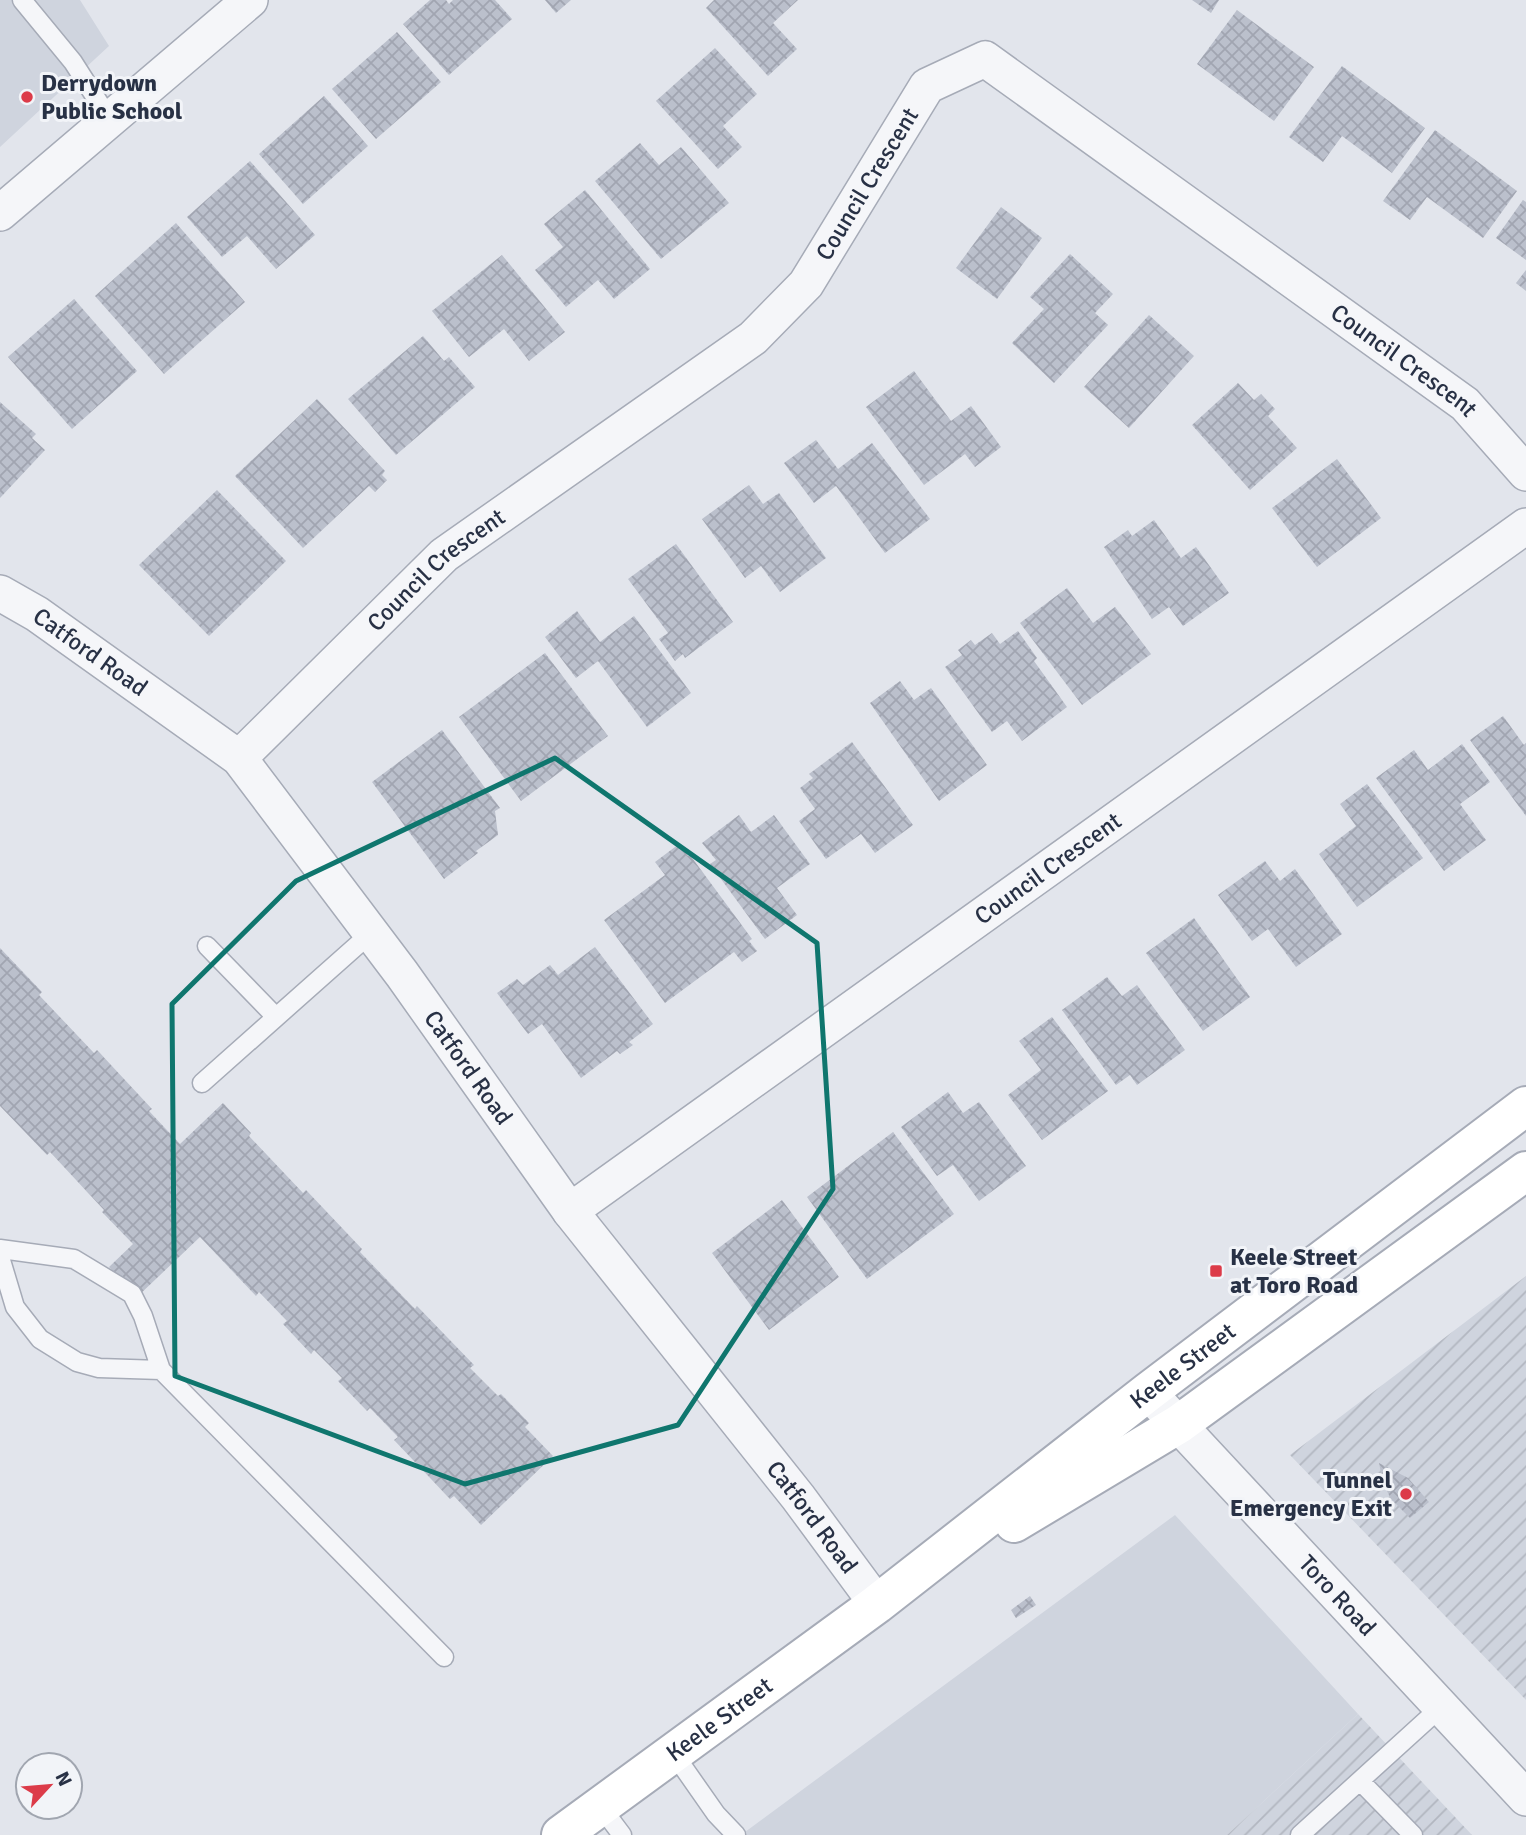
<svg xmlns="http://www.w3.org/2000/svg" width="1526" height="1835" viewBox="0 0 1526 1835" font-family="Signika,sans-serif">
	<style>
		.built { fill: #cfd4de }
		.industrial { fill: url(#industrial-furrows) }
		.building { fill: url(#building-cross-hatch) }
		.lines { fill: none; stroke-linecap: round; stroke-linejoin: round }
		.service-casing { stroke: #a6abb7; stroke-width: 21 }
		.minor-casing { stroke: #a6abb7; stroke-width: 38 }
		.secondary-casing { stroke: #a6abb7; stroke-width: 42 }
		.service { stroke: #f5f6f9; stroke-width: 18 }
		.minor { stroke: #f5f6f9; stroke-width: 35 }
		.secondary { stroke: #fff; stroke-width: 38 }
		.marked { fill: none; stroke: #0f766e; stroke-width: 5; stroke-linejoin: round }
		.poi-dot { fill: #dc3b49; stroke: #f2f4f8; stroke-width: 2.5 }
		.labels { text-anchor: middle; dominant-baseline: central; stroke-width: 6; stroke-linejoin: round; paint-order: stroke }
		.poi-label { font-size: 24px; font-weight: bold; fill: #283145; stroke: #f2f4f8; text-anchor: start }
		.street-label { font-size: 24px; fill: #283145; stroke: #f2f4f8 }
	</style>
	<defs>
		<pattern id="industrial-furrows" width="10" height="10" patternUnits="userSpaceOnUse" patternTransform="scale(1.75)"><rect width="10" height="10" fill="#cfd4de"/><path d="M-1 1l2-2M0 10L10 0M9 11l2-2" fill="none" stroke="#b2b6c0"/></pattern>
		<pattern id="building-cross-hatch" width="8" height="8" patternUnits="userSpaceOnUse" patternTransform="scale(1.75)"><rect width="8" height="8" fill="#bbc0cc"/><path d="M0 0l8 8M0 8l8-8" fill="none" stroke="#a1a5b1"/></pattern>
	</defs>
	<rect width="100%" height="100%" fill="#e2e5ec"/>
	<!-- built -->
	<path class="built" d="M0,0h80l29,46 -109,101z
		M1175,1515l183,199 -131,121h-486z"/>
	<!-- industrial -->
	<path class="industrial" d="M1526,1276v424l-236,-245z
		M1358,1714l114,121h-245z"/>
	<!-- building -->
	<path class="building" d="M430,0h16l3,4 4,-4h42l17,19 -63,56 -46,-51z
		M545,0h26l-15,13z
		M714,0h84l-25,23 24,26 -29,27 -62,-68z
		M1192,0h27l-8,13z
		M1237,10l77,57 -40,54 -77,-57z
		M397,32l44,50 -65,57 -44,-50z
		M715,48l42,46 -34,32 19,21 -24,22 -62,-68z
		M1342,66l83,62 -33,45 -50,-37 -19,26 -34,-25z
		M324,96l44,50 -65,58 -44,-50z
		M1435,130l82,61 -34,47 -56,-41 -17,23 -27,-19z
		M640,143l19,22 22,-18 48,56 -68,56 -66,-78z
		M250,161l65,74 -39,34 -29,-33 -25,21 -35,-40z
		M585,190l65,79 -36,30 -16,-19 -32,27 -31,-37 28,-23 -19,-23z
		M1523,200l3,2v58l-30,-22z
		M1001,207l41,31 -45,61 -41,-31z
		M176,223l69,79 -81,72 -69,-78z
		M1070,254l43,40 -18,19 13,12 -54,58 -42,-40 32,-34 -14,-12z
		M502,255l63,77 -36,29 -25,-32 -35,28 -37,-46z
		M1526,270v21l-10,-8z
		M74,299l63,72 -65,58 -64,-72z
		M1149,315l45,41 -65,72 -45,-41z
		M423,336l21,25 5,-4 26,30 -79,68 -48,-56z
		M914,371l37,50 20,-15 30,41 -26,20 -10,-13 -41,31 -58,-78z
		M1238,383l16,17 7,-6 14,15 -7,7 29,32 -47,42 -58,-65z
		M317,399l68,72 -3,4 5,5 -12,12 -6,-6 -66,62 -68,-72z
		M0,402l36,32 -4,4 13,12 -45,48z
		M816,440l22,29 34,-26 58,76 -45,34 -49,-67 -22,17 -30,-40z
		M1337,459l44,59 -64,49 -45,-59z
		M749,485l14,19 16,-11 47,65 -46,34 -19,-26 -16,12 -43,-59z
		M217,490l69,71 -77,75 -70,-71z
		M1154,520l27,38 15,-11 33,46 -46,33 -14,-19 -17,12 -48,-72 24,-17 4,6z
		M676,544l57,78 -48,36 -2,-4 -8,7 -16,-22 9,-6 -40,-54z
		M1067,588l26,35 22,-16 36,47 -69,51 -62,-82z
		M577,611l23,31 34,-26 57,77 -44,34 -49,-66 -22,17 -31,-41z
		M1018,631l19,27 -3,3 33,46 -45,34 -15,-20 -15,11 -47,-65 17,-12 -4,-5 13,-10 4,5 17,-12 8,11z
		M545,653l63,83 -87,65 -62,-84z
		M900,681l14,19 17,-12 56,77 -48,36 -69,-98z
		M1503,716l21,29 2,-2v73l-56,-76z
		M442,730l58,78 -5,3 3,24 -22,16 2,2 -34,26 -72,-97z
		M852,742l61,83 -38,28 -14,-19 -35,25 -27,-38 16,-12 -15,-21 13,-10 -4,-4z
		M1462,744l28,38 -30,22 26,36 -42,31 -68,-93 38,-28 14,20z
		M1367,784l56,74 -66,49 -38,-53 37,-28 -16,-22z
		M739,815l12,17 23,-17 36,49 -33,24 20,27 -32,24 -55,-75 6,-4 -14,-17z
		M679,844l9,12 2,-1 62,84 -3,2 8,10 -15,11 -8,-10 -69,51 -61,-83 61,-45 -10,-13z
		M1265,861l15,20 15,-12 47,65 -46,33 -28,-38 -16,12 -34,-46z
		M1194,918l56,79 -47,34 -57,-78z
		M595,947l58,77 -24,18 4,3 -13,9 -3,-3 -36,27 -39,-54 -14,10 -31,-41 20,-14 6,6 27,-20 8,10z
		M0,948l42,44 -3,3 55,58 3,-3 55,59 -3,2 31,33 43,-41 28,30 -2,3 54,57 3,-3 56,59 -2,3 55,57 2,-3 57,59 -4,3 28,28 3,-2 28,29 -4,4 28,29 -72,69 -27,-29 -4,3 -56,-59 4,-3 -28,-29 -3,3 -29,-30 4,-3 -28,-28 -3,4 -28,-30 4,-3 -28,-29 -3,4 -56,-59 -63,60 -28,-30 24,-23 -31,-32 2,-2 -54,-58 -3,3 -47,-49z
		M1107,977l15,19 15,-11 48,65 -48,35 -7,-10 -14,10 -54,-75z
		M1052,1017l56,74 -66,49 -34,-45 33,-25 -22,-29z
		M948,1092l15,21 16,-11 47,64 -47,35 -26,-36 -16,11 -36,-49z
		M893,1132l61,82 -87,65 -60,-82z
		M782,1200l57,77 -70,53 -57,-77z
		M1379,1463l29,15 21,24 -19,16 -19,-19 -8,-16z
		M1030,1596l6,9 -20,13 -5,-8z"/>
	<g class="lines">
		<!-- service casing -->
		<g class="service-casing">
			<path id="service" d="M22,0l51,62 37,58
				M207,946l69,71
				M202,1083l169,-150
				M0,1249l74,10 58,35 11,22 18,54 283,287
				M0,1257l15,50 25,32 37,23 22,6 62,2
				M674,1754l42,60 20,21
				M1360,1781l53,54
				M601,1807l21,28
				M1300,1835l141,-128"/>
		</g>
		<!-- minor casing -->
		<g class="minor-casing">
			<g id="minor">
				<path d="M0,213l250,-213"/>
				<path id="s1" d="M0,593l37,21 202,144 163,216 168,237 228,286 79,107"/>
				<path id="s2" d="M239,758l205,-203 309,-217 53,-54 121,-198 58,-27 480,345 61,69"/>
				<path id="s3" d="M570,1211l956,-685"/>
				<path id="s4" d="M1148,1392l378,406"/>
			</g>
		</g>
		<!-- secondary casing -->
		<g class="secondary-casing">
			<g id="secondary">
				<path d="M1014,1523l165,-99 347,-253"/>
				<path id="s5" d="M561,1835l316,-231 271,-212 378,-286"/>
			</g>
		</g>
		<!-- service -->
		<use href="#service" class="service"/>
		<!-- minor -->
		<use href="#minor" class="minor"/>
		<!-- secondary -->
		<use href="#secondary" class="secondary"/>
	</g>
	<!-- marked area -->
	<path class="marked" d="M555,758l262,185 16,246 -155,236 -213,59 -290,-108 -3,-372 124,-123z"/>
	<!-- markers -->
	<g class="poi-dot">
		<circle cx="27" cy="97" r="7"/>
		<rect x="1209" y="1264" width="14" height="14" rx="3.5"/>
		<circle cx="1406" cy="1494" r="7"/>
	</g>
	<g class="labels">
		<!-- poi labels -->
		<g class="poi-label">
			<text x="41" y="83">Derrydown<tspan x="41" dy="28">Public School</tspan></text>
			<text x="1230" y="1257">Keele Street<tspan x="1230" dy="28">at Toro Road</tspan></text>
			<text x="1392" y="1480" text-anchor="end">Tunnel<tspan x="1392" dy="28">Emergency Exit</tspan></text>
		</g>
		<!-- street labels -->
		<g class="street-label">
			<text stroke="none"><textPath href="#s2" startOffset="859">Council Crescent</textPath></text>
			<text stroke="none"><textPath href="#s2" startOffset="1554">Council Crescent</textPath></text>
			<text stroke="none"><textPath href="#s2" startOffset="273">Council Crescent</textPath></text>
			<text stroke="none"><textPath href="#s1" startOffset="108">Catford Road</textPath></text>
			<text stroke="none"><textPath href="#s3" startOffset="588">Council Crescent</textPath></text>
			<text stroke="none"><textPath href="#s1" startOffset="676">Catford Road</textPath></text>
			<text stroke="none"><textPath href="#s5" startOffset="779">Keele Street</textPath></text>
			<text stroke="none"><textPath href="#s1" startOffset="1242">Catford Road</textPath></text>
			<text stroke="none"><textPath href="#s4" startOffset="278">Toro Road</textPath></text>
			<text stroke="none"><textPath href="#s5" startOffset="196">Keele Street</textPath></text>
		</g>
	</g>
	<!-- north arrow -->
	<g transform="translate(49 1786) rotate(64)"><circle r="33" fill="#f2f4f8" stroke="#a1a6b0" stroke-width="2"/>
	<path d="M0-5L12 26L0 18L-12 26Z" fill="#dc3b49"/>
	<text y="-10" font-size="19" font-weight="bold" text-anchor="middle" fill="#283145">N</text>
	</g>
</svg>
